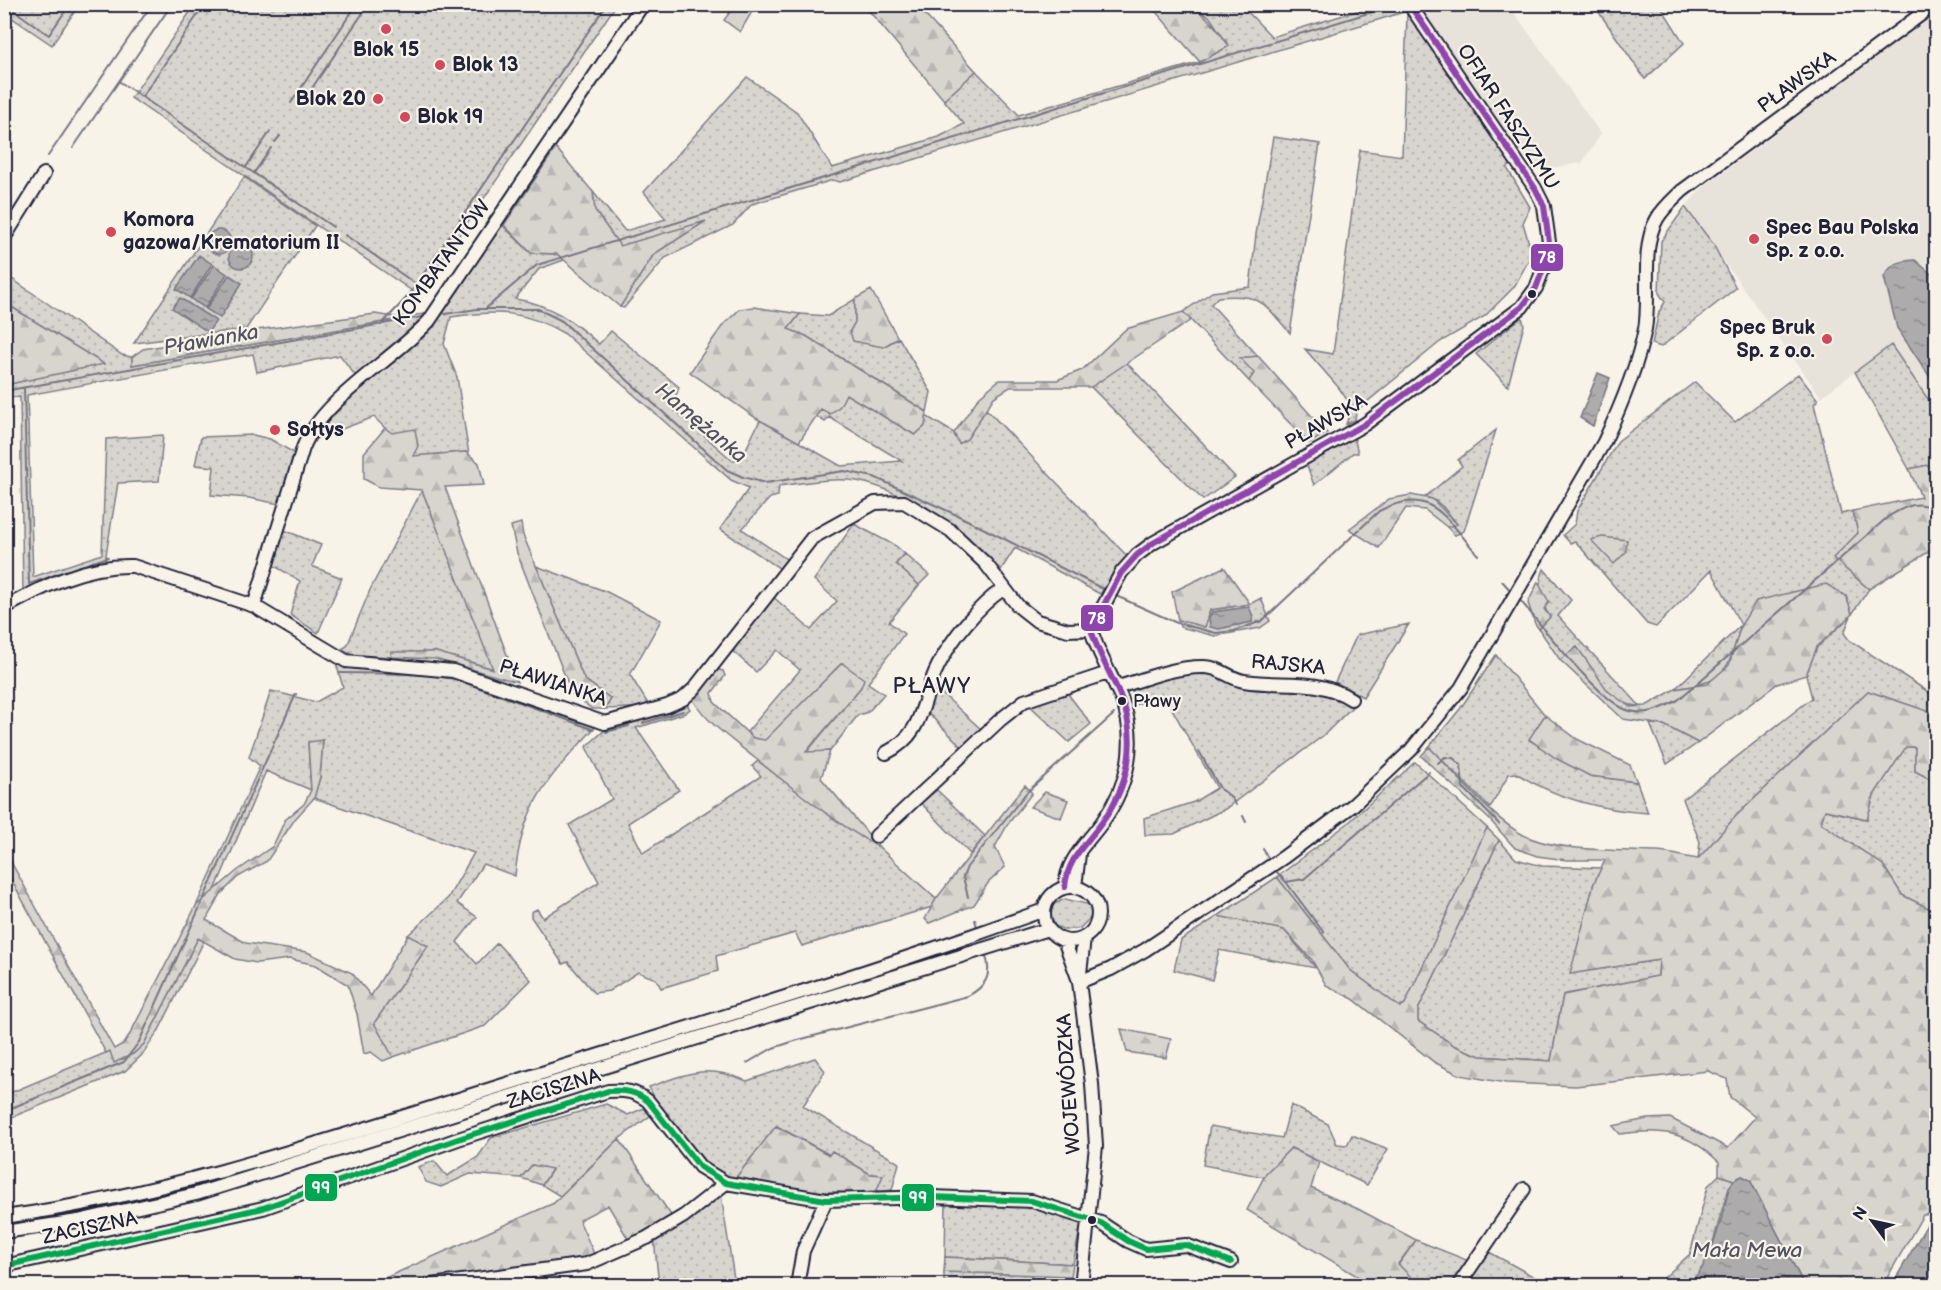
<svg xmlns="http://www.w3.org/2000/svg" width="1941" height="1290" viewBox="0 0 1941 1290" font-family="'Balsamiq Sans',sans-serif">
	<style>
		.built { fill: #e7e3db }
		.grass { fill: url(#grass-dots); stroke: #7d7c85; stroke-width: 1.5 }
		.forest { fill: url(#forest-firs); stroke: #7d7c85; stroke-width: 1.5 }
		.water { fill: url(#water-ripples); stroke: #76747f; stroke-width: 1.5 }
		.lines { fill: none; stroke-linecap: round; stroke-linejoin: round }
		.stream { stroke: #76747f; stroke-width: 2 }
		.minor-casing { stroke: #22223b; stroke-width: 16 }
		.minor { stroke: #f7f3e8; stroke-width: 12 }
		.bus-1-casing { stroke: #f7f3e8; stroke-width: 10 }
		.bus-2-casing { stroke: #f7f3e8; stroke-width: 10 }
		.bus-1 { stroke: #8e44ad; stroke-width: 6 }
		.bus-2 { stroke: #00a651; stroke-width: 6 }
		.poi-dot { fill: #d1495b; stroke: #f7f3e8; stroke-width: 2 }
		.bus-dot { fill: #22223b; stroke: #f7f3e8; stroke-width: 2 }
		.labels { text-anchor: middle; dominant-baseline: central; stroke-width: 4.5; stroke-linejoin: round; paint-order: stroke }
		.bus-label { font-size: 18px; fill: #22223b; stroke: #f7f3e8; text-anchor: start }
		.poi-label { font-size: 20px; font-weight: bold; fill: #22223b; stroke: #f7f3e8; text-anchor: start }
		.street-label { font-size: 20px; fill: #22223b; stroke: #f7f3e8 }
		.water-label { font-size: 21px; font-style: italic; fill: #535263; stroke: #f7f3e8 }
		.quarter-label { font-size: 22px; letter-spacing: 1.5px; fill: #22223b; stroke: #f7f3e8 }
		.line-badge { stroke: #f7f3e8; stroke-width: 2 }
		.badge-label { font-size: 16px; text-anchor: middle; font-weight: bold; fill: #fff }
	</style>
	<defs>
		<pattern id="grass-dots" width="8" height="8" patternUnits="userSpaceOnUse" patternTransform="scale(1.5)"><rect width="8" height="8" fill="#d8d5cf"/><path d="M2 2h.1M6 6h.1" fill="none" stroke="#b9b7b3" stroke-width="1.8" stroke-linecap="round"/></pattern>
		<pattern id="forest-firs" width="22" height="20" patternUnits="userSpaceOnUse" patternTransform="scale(1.5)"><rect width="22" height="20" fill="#d8d5cf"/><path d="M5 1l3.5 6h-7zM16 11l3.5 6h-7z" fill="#b9b7b3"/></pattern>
		<pattern id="water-ripples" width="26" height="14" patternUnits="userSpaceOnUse" patternTransform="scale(1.5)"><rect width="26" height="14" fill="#aeabad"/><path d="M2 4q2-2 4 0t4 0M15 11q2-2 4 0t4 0" fill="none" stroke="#8d8b8e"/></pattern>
	</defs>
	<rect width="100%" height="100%" fill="#f7f3e8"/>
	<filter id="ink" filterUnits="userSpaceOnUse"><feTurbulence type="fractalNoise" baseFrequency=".0167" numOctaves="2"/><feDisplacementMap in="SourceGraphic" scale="12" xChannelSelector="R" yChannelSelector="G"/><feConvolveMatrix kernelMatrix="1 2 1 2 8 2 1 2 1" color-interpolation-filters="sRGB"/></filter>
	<g filter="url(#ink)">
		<!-- built -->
		<path class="built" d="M1431,5h78l92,129 -19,29 -46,7 -11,-15 -3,1 -97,-139 7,-7z
			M1936,13v398l-45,-66 -70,52 -136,-190 17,-19z"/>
		<!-- grass -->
		<path class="grass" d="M4,5l1,-1 74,1 -27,40 -47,-32z
			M195,5v-1l421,1 -198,290 -287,-197z
			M1187,5h54l31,32 88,-27 -4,-5h44l4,7 -564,170 -7,-2 -81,24 -19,21 -68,33 -41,50 -4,-1 34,-53 50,-32 -84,24 -25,-35 -2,-19 32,39 41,-12 -22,-27 103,-115 50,35 35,56 107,-31 25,-13 -20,-24 32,-29 43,44 181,-53 29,-16 -20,-30z
			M1594,5h66l24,38 -39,36z
			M1407,14l105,150 -5,4 23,39 -7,16 9,31 -18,33 -29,29 -45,26 -84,69 -1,9 -9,4 6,-17 -13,-19 -34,-39 28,5 27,-204 42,6z
			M1273,137l47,7 -30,189c-27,-31 -29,-40 -72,-36l-7,7 47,52 -17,2 14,15 -6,8 -66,-69 29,-20 38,-5 6,-53z
			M244,177l71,49 -69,103 -112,14z
			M1685,207l28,37 23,44 -75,59 -9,-3 7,-32 6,-10 -6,-9 2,-52z
			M501,224l30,29 26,1 7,6 -25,9 -24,30c35,5 58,22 84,45l12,-13 68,56 -7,20 61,54 11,-8 16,-33 81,46 61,-5 -73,-44 -4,5 -9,-6 5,-7 25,-15 69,41 10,-9 1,-10 28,17 1,5 12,1 19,-30 142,148 -28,37 -85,-46 -16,25c-42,-39 -83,-80 -142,-92 -25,-4 -53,2 -78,5l-1,10 -8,2 -28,31 47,32 -7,9 -62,-41 29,-41 -18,-8 -166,-146c-41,-24 -68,-24 -114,-17l-7,27 13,33 12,78 -3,-3 -53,4 -39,-39 -59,22c27,-45 77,-69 112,-108 26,-28 52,-75 74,-107z
			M5,274l117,81 10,2v8l262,-45 1,-3 30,-3 -1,9 -67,55 -17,-23 -83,17 -4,-18 -226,41 6,182 69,-23 4,-115 57,-4 -4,46 -41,2 -13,78 -82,29 -3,-193 -15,1 -1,-13 99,-21 -98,-61z
			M855,299v23l-5,9 33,16 16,-9 32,54 -4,20 -121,-76 -18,-7 12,-15 28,2z
			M1522,317l2,8 -16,61 -32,-32z
			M1891,345l45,66v64l-8,-10 -19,4 -54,-97z
			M1126,362l109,115 -32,23 -112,-113z
			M1798,374l20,26 -4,4 27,110 12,-3 5,22 -24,26 35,30 -17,25 -6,-18 -105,29c-14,48 -14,56 -66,64l66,-64 -30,-55 -55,57 -9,-3 -72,-83 -5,2 -7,-8 12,-11 2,-13 41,-70 77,-59 40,40z
			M1496,430l-32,101 -9,4 -8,-8 10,-3c-9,-11 -17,-24 -32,-27l37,-31 -4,-6z
			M253,435l17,4 24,14 -15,51 -30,-6 -38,-3 3,-28 -19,-2 6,-28z
			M1354,437l4,16h-5l-39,32 -8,-22z
			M422,490l72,179 -58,-17 -45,1 1,4 -37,-2 -13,-6 5,-3 23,-56z
			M854,524l42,22 9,8 -9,10 23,21 -30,37 15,12 -36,49 16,11 -16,18 -10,3 -28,36 -24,2 55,-66 -19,-24 -77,78 -12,-3 -6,-6 53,-62 -23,-20 -21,22 -26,-23 41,-54 40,35 26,-29 -23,-21z
			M284,530l37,15 -9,21 30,12 -24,55 -28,-18 10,-34 -27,-16z
			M536,566l69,25 56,29 -31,55 20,32 -45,2 6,-10 -27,-20z
			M1544,569l27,31 -13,16 82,90c-30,2 -49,-38 -63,-59l-17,13 -21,-31 11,-12c-10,-15 -13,-32 -6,-48z
			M1261,598l9,23 -10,7 -45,8 -35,-9 -2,-7 27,6 5,-16 40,-6z
			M1851,616l-7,17 5,7 87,57v17l-68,-23 -132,125 -38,43 2,-17 -17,-43 129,-101 -6,-23 11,-28z
			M1409,624l-46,73 -28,-15 22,-47z
			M1496,655l49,60 -16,25 61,36 47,6 11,31c-48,-3 -91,-14 -132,-40l-7,1 -19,34 -61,-61 31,-38z
			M336,663l24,5 97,8 141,48c-48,53 -76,77 -83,152l-32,-12 -26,39 20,14 -20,25 20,22 20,-21 34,37 -46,46 -92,31 -19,-34 54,-77 -20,-11 40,-37 26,-45 -160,-55 6,-21 3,-37 -15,3 3,47 -45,-19 -51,119 -19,16 64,-140 -11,-9 22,-66 45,11 27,-15z
			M1206,670l132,24 16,11 -30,30 -99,74 -51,25 -29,1 -1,-17 50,-16 23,-14 -53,-93 -32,11 1,-18 46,-14z
			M936,688l47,43 -19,18 -37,-37z
			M1065,690l26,34 -22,18 -42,-39z
			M685,702l5,7 -5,4 -49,15 43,62 -51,33 15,30 118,-77 -9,-10 6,-5 36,28 86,59 56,51 -4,8 -130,39 -7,-13 -79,23 2,15 -57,17 -5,-9 -18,-7 -29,19 -15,2 -26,-31 -5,2 -32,-47v-5l6,-3 6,9 56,-36 -30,-57 43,-26 -26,-52 21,-19z
			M1650,724l14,1 34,18 -31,21z
			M1905,747h10v24l21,11v156l-4,-4v-24l-30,-15 -19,-30 -62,-42 4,-13 42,9 7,-24z
			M1415,762l72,66 -82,176 -6,3 -49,-37 -73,-93 70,-53z
			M937,790l48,46 -15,18 -49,-51z
			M1499,840l17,19 26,7 60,2 -8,15 -23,90 88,-13 -1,16 -95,19 -12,66 -71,-5 -25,-10 -37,-25v-11z
			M1065,899l26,6 1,11 -12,12 -15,2 -15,-6 -3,-5 7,-15z
			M1218,916l66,14 32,38 -97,-18 -7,30 -38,-10 7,-30z
			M198,938l6,3 -45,89 -16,24 -18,17 -120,49v-25l105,-44 23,3 11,-10z
			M815,1058l10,13 -22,35 96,57 -7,27 -16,2 7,-17 -13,-1 -38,-23 -2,4 -53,-29 -43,54 -23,-11 -55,-68 -7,-14c39,-14 57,-23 98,-6z
			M606,1104l22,11 21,-9 5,7 -35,26 -59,57 -18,-11 10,-15 -20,-5 -11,13 -51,-4 -29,13 -15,-5 -8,-15 16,-6 13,15 31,-19 13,-19z
			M1291,1105l37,19 9,20 10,1 5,-10 36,14 -21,36 -76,-37 -27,29 -61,-12 7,-39 72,12z
			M1719,1175l15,5c-19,32 -16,80 -46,105l-33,1 35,-32 18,-68z
			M721,1194l14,91h-76l-5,-46z
			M946,1204c35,1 109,-7 135,20l-8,40 -128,-7z
			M1416,1240l53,21 -17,25 -42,-1 4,-4 -16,-16z
			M1489,1252l60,33 -84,1z
			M944,1272l127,4v9l-127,1z"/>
		<!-- forest -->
		<path class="forest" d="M736,4l20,1 -16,27 -16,-12z
			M864,5h52l60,66 -32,29z
			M1150,5c47,-1 52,2 79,41l-29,16z
			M556,148l37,44 2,19 25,35 86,-25 -52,33 -34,53 -63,-53 -26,-1 -27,-28z
			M871,290l27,48 -15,9 -30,-6 -3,-10 5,-9v-23z
			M5,303l99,61 -99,21z
			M754,307l46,7 -12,15 18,7 121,76 -2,14 -10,9 -69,-41 -6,12 -10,8 -9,-5 -22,33 -43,-24 -66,-46 33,-47 17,-16z
			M1183,312l8,8 -100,67h-81l-16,10 -27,42 -8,5 -5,-11 25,-36 20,-17h58l25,-10 44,-41z
			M375,314l20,3 -1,3 -262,45v-8l11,-8 106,-18z
			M1258,356l69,77 -18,10 -60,-62 5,-8 -14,-15z
			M385,428l7,5 23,-4 3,17 -5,10 53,-4 13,11 5,22 -39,2 72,195 -82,-23 -43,-2 -1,-5h45l57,17 -71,-179 -43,-3 -15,-8v-26z
			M1928,465l8,10v72l-67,42 -36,-31 25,-25 -5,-22 68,-14 -12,-28z
			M1411,495l21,4 25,25 -10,3 -22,-17 -19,-2 -27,40 -30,-19 40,-30z
			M521,523l2,12 61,144 27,20 -6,10h-13l-20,-15 -55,-141 -6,-27z
			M1602,537l25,3 -1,12 -12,12 -23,-24z
			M905,554l24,21 -10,10 -23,-21z
			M1224,567l26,37 -40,6 -5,17 -27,-7 -6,-28z
			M1538,582l11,20 -5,7 6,8 -11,12 -4,-5 -7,-21z
			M1826,584l20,12 6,18 -35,33 -11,28 -29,9 -79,59 -34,-18 -41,-6 -63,-59 17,-13 31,44 22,16 16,-1 29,-17 32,-5 22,-19 12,-40 15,-24z
			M842,663l22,16 -3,8 -55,65 24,-1 -9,27 59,70c-45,-25 -85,-58 -124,-89 -23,-19 -49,-35 -64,-61l23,-29 8,2 2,5 -13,17 2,9 39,36 12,2z
			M1868,691l68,23v68l-21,-11v-24h-9l-32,48 -7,24 -42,-9 -4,13 62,42 19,30 30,15v24l4,4v268l-3,8 -10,1 -40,70h-79l-54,-105 -8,-4 -8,4 -15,-5v-13c-31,-30 -56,-34 -99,-28l-7,-8 34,-7 23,-1 58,30 27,-31 -25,-20 -3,-18 -19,-8 -132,15 -70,-3 -46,-8 -26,-13 -81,-63 -27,-14 -14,-25 -28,-30 -66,-14 59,-39 73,93 50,37 5,-3 82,-176 12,12 -81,170v11l37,25 25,10 71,5 12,-66 95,-19 1,-16 -89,14 24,-91 11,-23h-38l-30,-4 -22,-8 -25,-28 -69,-64 8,-9c28,28 56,64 89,85 31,20 102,18 139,20 14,1 28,5 41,7l38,-43z
			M1545,715l32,24 53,26 7,17 -47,-6 -33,-17 -28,-20z
			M323,740l-3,37 -6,21 -19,21 -28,42 -29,16 -17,17 -15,26 40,23 61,9 45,21 19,23 37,-61 20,11 -54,77 19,34 -10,4 -12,-9 -7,2 -7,-40 -9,-29 -32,-20 -26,-6 -33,4 -22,-4 -37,-21 -54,106 -11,10 -19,9 -4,-12 -4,2 -101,-185v-17l109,198 9,-5 7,-10 66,-128 41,-35 36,-25 12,-26 19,-16 7,-14 -3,-48z
			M1025,785l7,8 -24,31 -13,23 10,20 -17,16 -14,22 -45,18 -4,-4 11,-20z
			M1045,792l23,8 -7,18 -31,-11z
			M1121,1029l50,10 -5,19 -39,-6z
			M776,1126l53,29 3,-4 38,23 13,1 -7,17c-49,2 -94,-2 -142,-12z
			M619,1139l54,79 -43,24 -22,-37 -29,15 16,36 -11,5 -146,17 -19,7 -52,1 187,-83z
			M1291,1148l28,14 -8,26 47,21 58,31 -18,24 17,17 -5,4h-38l-125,-75 19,-37z
			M532,1165l20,4 -10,16 -21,-7z
			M945,1257l128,7 -2,12 -127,-4z"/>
		<!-- water -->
		<path class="water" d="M207 242a12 12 0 1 1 24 0a12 12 0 1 1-24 0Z
			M229 256a12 12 0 1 1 24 0a12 12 0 1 1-24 0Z
			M199,255l13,9 -22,34 -14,-9z
			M1915,260l21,18v108l-39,-58 -13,-51c7,-14 16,-16 31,-17z
			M214,265l13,9 -22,34 -14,-9z
			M229,275l13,8 -22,35 -14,-9z
			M180,298l36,23 -8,11 -36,-24z
			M1598,373l12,5 -17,48 -13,-8z
			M1249,607l4,9 -1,6 -33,7 -9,-2 -1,-10 3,-5z
			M1742,1176l8,4 54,105h-116c23,-19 34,-68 41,-97l5,-8z
			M1936,1206v79h-44l41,-71z"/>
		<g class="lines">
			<!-- stream -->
			<path class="stream" d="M5,4l44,31 21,-31
				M205,4l-63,93 191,130
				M120,82l22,15
				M312,88l57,-84
				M291,103l66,-99
				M275,142l5,-6
				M73,148l99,-144
				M48,156l100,-146
				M246,167l24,-35
				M254,173l17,-25
				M345,235l71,49
				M485,309l52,-44 861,-261
				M445,314l32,-5h61l24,12 165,149 16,7 22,6 79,-12 30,6 87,40 146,74
				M381,325l28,-30 198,-291
				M24,389l5,195 79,-27
				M4,391l418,-74
				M1502,581l10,11
				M1114,595l63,28 39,10 18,-2 28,-10 117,-110c53,-27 67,8 99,44
				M1519,599c21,24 83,106 111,112 18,5 33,-3 48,-11l211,-184c16,-9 30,-18 47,-5
				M340,673l82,1 33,5 137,50
				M643,723l40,-12
				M606,732l23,-6
				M1199,751l22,39 8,5 7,10
				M1438,763l7,-6 8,1 8,7 2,22 36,37
				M1243,816l3,6
				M1263,849l5,9
				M1275,870l11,12 18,-3 125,-107
				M1286,882l38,51
				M968,897l-5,-20 4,-10 59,-74 88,-79
				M975,920l2,7
				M747,1063l26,-15 25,-8 170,-44c18,-10 24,-20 18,-40
				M4,1111l120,-49 15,-20 157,-348"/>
			<!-- minor casing -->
			<g class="minor-casing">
				<path id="minor" d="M4,238l40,-64
					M254,606l49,-158c19,-49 89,-87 126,-127l214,-317
					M4,608c40,-22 83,-44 129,-42l121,40 92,55 107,10 152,52 62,-17 16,-7 11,-10 118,-151 63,-35 29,-1 46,28 36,34 32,42 19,15 31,9 23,-1
					M1116,688c28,-9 60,-22 89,-21 15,0 25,12 39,14 37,6 73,-4 107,18
					M886,753c40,-20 34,-52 52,-87 14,-28 40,-60 65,-77
					M876,836l124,-116 24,-19 84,-28
					M1044 914a27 27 0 1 1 54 0a27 27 0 1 1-54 0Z
					M1065,887c2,-29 22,-43 38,-66 25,-35 35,-79 19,-121 -10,-25 -24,-45 -31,-71l30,-56 16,-18 16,-12 212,-119 157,-117 14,-19 11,-29 2,-17 -5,-36 -9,-18 -126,-184
					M1075,887l4,-33
					M1064,940l15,41
					M1079,982l32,-13 34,-19 139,-93 69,-52 58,-55 50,-62 143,-246c17,-36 33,-74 41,-113 6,-32 -5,-82 12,-110 6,-11 16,-19 25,-28l253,-187
					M4,1217c173,-24 339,-82 506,-134 178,-56 358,-109 534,-173
					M4,1232l74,-11 118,-27 852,-265
					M4,1266l259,-58 195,-69 150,-48c17,-1 27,0 40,10l52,66 26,16 100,17 107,-3 99,4 69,22 27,18 18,8 40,-4 45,17
					M424,1286l163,-22 60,-26 37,-22 42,-33
					M797,1286l6,-35 23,-51
					M1081,1286l15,-140 -4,-62 -13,-102 5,-44
					M1458,1286l66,-97"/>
			</g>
			<!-- minor -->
			<use href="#minor" class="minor"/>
			<!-- bus-1 casing -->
			<g class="bus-1-casing">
				<path id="bus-1" d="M1065,887c2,-29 22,-43 38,-66 25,-35 35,-79 19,-121 -10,-25 -24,-45 -31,-71l30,-56 16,-18 16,-12 212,-119 157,-117 14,-19 11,-29 2,-17 -5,-36 -9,-18 -126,-184"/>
			</g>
			<!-- bus-2 casing -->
			<g class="bus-2-casing">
				<path id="bus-2" d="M4,1266l259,-58 195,-69 150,-48c17,-1 27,0 40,10l52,66 26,16 100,17 107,-3 99,4 69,22 27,18 18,8 40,-4 45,17"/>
			</g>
			<!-- bus-1 -->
			<use href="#bus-1" class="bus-1"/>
			<!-- bus-2 -->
			<use href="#bus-2" class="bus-2"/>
		</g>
	</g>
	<!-- markers -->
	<g class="poi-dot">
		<circle cx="386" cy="29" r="6"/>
		<circle cx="440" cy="65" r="6"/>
		<circle cx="378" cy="99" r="6"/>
		<circle cx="405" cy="117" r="6"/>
		<circle cx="111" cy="232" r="6"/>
		<circle cx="1754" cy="239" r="6"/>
		<circle cx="1827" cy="339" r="6"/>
		<circle cx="275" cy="430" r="6"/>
	</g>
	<g class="bus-dot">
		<circle cx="1532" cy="294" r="5"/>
		<circle cx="1122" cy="701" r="5"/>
		<circle cx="1092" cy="1220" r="5"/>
	</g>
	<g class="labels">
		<!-- bus labels -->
		<g class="bus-label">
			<text x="1133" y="701">Pławy</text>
		</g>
		<!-- poi labels -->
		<g class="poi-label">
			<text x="386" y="50" text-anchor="middle">Blok 15</text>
			<text x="452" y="65">Blok 13</text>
			<text x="366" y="99" text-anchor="end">Blok 20</text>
			<text x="417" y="117">Blok 19</text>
			<text x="123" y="220">Komora<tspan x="123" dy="23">gazowa/Krematorium II</tspan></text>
			<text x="1766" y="228">Spec Bau Polska<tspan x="1766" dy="23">Sp. z o.o.</tspan></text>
			<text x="1815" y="328" text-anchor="end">Spec Bruk<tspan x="1815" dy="23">Sp. z o.o.</tspan></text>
			<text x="287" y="430">Sołtys</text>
		</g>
		<!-- street labels -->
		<g class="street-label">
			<text transform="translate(1797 82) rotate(-36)">PŁAWSKA</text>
			<text transform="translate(1508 117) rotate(57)">OFIAR FASZYZMU</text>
			<text transform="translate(442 263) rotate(-54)">KOMBATANTÓW</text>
			<text transform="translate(1326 422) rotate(-30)">PŁAWSKA</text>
			<text transform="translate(1288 665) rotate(5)">RAJSKA</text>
			<text transform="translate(553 683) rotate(18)">PŁAWIANKA</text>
			<text transform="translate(1069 1084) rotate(-94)">WOJEWÓDZKA</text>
			<text transform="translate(554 1089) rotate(-17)">ZACISZNA</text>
			<text transform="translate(90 1228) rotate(-12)">ZACISZNA</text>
		</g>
		<!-- water labels -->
		<g class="water-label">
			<text transform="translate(211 340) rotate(-10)">Pławianka</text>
			<text transform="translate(701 423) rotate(40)">Hamężanka</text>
			<text x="1747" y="1250">Mała Mewa</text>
		</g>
		<!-- quarter labels -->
		<g class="quarter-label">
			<text x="932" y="686">PŁAWY</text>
		</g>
	</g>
	<g class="line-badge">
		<rect x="1530" y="243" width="34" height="29" rx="6" fill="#8e44ad"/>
		<rect x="1080" y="604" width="34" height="28" rx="6" fill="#8e44ad"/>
		<rect x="304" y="1173" width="34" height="29" rx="6" fill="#00a651"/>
		<rect x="901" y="1183" width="34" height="29" rx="6" fill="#00a651"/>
	</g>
	<g class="badge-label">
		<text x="1547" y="263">78</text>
		<text x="1097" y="624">78</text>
		<text x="321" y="1193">99</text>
		<text x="918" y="1203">99</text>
	</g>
	<!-- margin -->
	<rect width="1941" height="1290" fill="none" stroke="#f7f3e8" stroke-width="24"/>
	<rect x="12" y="12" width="1917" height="1266" fill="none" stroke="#22223b" stroke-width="2" filter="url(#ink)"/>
	<!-- north arrow -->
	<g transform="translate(1872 1221) rotate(303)" stroke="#f7f3e8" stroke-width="4.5" paint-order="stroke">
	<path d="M0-4.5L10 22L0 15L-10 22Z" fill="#22223b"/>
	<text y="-9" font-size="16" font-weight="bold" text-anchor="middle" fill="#22223b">N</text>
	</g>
</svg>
